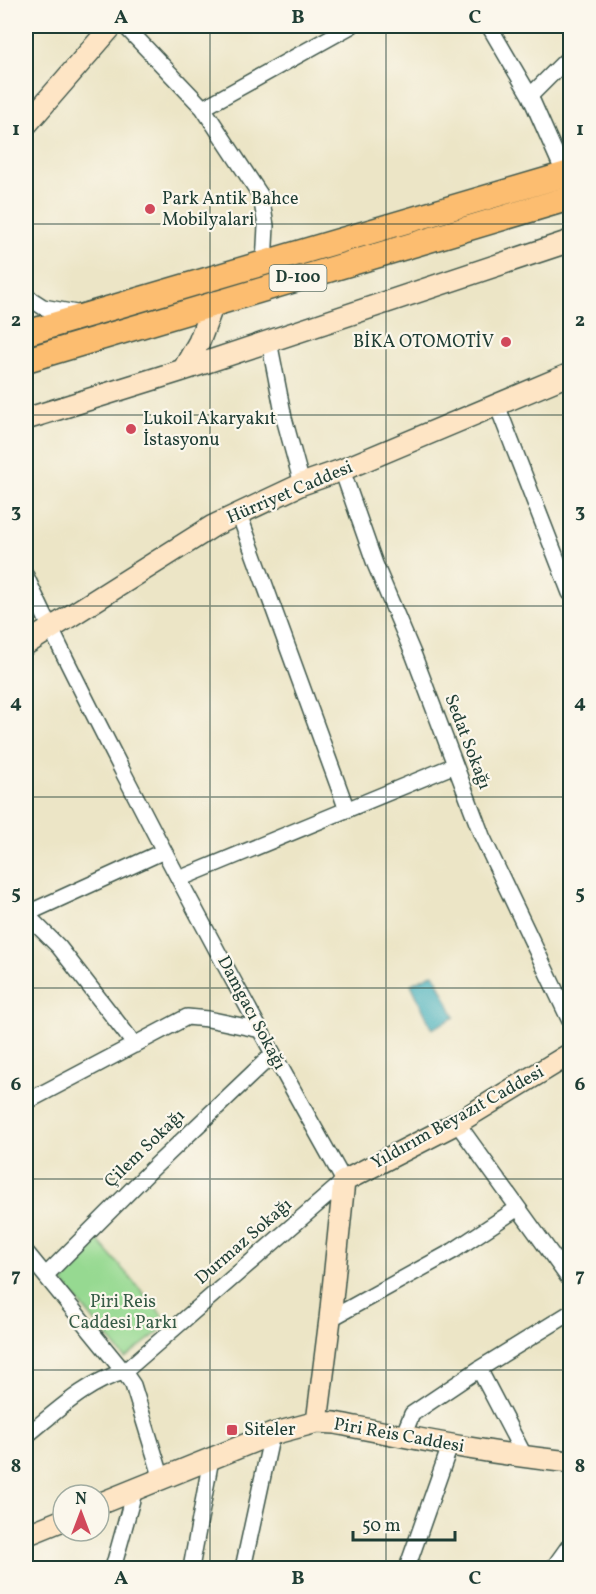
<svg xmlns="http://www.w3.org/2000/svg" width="596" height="1594" viewBox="0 0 596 1594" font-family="Vollkorn,serif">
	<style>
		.green { fill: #96d991; stroke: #5a8b62; stroke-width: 1.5 }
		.water { fill: #3babb8; stroke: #2d7476; stroke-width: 1.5 }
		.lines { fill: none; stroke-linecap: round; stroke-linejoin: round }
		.minor-casing { stroke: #3e564a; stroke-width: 18 }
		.tertiary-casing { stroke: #3e564a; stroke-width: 21 }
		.secondary-casing { stroke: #3e564a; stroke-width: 24 }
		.trunk-casing { stroke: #3e564a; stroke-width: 27 }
		.minor { stroke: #fff; stroke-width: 15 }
		.tertiary { stroke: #fff; stroke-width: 18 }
		.secondary { stroke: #fee5c5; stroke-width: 21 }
		.trunk { stroke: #fcbd6f; stroke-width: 24 }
		.grid { fill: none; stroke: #1f3d34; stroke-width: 1.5; stroke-opacity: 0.55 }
		.poi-dot { fill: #d1495b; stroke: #fbf7ec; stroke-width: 2 }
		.labels { text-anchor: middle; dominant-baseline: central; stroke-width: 4.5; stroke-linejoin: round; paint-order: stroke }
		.shield { fill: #fbf7ec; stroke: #61756b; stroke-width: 1.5 }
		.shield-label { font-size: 16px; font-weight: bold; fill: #1f3d34 }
		.poi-label { font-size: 18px; fill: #1f3d34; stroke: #fbf7ec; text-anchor: start }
		.street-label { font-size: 18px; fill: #1f3d34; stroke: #fbf7ec }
		.park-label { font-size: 18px; fill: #375c47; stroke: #fbf7ec }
		.neatline { fill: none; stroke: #1f3d34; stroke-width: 2 }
		.grid-label { font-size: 20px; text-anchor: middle; font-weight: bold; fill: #1f3d34 }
	</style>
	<rect width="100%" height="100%" fill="#fbf7ec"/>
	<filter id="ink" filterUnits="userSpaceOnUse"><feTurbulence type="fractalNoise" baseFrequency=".0167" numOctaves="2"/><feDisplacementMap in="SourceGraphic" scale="12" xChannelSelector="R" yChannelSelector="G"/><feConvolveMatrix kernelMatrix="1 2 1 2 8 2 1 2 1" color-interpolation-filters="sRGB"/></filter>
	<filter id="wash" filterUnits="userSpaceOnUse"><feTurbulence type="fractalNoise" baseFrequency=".008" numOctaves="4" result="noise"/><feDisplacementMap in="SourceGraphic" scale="24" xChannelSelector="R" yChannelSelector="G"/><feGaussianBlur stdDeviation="1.35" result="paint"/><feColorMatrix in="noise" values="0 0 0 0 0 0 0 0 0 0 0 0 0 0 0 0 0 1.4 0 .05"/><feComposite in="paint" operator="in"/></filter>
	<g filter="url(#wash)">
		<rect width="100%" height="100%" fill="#ece5c6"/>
		<!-- green -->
		<path class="green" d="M96,1238l67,78v10l-2,4 -36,28 -61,-74 -2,-11z"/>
		<!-- water -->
		<path class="water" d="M434,973l21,44 -23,12 -21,-45z"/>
	</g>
	<g filter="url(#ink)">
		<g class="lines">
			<!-- minor casing -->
			<g class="minor-casing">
				<path id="minor" d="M125,26l78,82 58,88 5,30 -2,38
					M489,26l41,70 35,79
					M530,96l40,-40
					M203,108l148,-82
					M26,296l17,11 39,7
					M269,341l15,77 18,66
					M497,405l73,188
					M342,470l33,94 39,92 68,180 88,185
					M239,514l108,296
					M26,576c30,66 64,131 97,196 71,138 145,274 221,409l-220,191c-38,10 -68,40 -98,64
					M179,879l276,-114
					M26,914l33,33 76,98
					M26,914l138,-63
					M26,1102l161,-85 21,2 53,11
					M457,1123l113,157
					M26,1252l98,120 9,13 29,94
					M46,1275l104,-104 123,-117
					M330,1319l123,-68 65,-43
					M403,1436l9,-22 67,-45
					M525,1457l-46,-88 91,-56
					M113,1568l22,-79
					M191,1568l20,-109
					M243,1568l29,-134
					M407,1568l43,-122"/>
			</g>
			<!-- tertiary casing -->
			<g class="tertiary-casing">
				<path id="tertiary" d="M555,1568l15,-21"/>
			</g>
			<!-- secondary casing -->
			<g class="secondary-casing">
				<path id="secondary" d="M26,125l86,-99
					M183,370l16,-28 15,-40
					M26,419l157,-49 387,-129
					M26,644l187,-118 89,-42 40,-14 228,-96
					M317,1422l13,-103 14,-138 113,-58 113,-69
					M99,1504l173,-70 45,-12 18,1c78,15 156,31 235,39
					M26,1535l37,-15"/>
			</g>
			<!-- trunk casing -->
			<g class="trunk-casing">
				<path id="trunk" d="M26,333l544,-160
					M26,360l544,-162"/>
			</g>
			<!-- minor -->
			<use href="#minor" class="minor"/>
			<!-- tertiary -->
			<use href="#tertiary" class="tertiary"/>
			<!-- secondary -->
			<use href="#secondary" class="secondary"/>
			<!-- trunk -->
			<use href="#trunk" class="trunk"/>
		</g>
	</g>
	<!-- grid -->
	<path class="grid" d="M210,26v1542M386,26v1542M26,224h544M26,415h544M26,606h544M26,797h544M26,988h544M26,1179h544M26,1370h544"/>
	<!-- markers -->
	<g class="poi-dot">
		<circle cx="150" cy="209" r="6"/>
		<circle cx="506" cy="342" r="6"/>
		<circle cx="131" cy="429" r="6"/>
		<rect x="226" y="1424" width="12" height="12" rx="3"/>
	</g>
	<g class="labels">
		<!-- shield labels -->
		<rect class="shield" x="269.5" y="265" width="57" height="26" rx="4.5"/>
		<g class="shield-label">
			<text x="298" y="278">D-100</text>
		</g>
		<!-- poi labels -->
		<g class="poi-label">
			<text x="162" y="199">Park Antik Bahce<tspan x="162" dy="21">Mobilyalari</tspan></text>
			<text x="494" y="342" text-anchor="end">BİKA OTOMOTİV</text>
			<text x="143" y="419">Lukoil Akaryakıt<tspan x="143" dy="21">İstasyonu</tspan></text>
			<text x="244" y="1430">Siteler</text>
		</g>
		<!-- street labels -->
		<g class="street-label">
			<text transform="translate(290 493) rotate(-23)">Hürriyet Caddesi</text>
			<text transform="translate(467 742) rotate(69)">Sedat Sokağı</text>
			<text transform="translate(251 1013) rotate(62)">Damgacı Sokağı</text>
			<text transform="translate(458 1118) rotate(-29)">Yıldırım Beyazıt Caddesi</text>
			<text transform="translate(145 1149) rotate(-44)">Çilem Sokağı</text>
			<text transform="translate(244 1242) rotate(-41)">Durmaz Sokağı</text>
			<text transform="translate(399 1436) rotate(10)">Piri Reis Caddesi</text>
		</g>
		<!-- park labels -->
		<g class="park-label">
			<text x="123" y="1302">Piri Reis<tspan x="123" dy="21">Caddesi Parkı</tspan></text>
		</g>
	</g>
	<!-- margin -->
	<rect width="596" height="1594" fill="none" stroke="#fbf7ec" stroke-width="66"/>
	<!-- north arrow -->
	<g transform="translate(81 1513)"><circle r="28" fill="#fbf7ec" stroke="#a3ada2" stroke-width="1.5"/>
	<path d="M0-4.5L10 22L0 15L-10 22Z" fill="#d1495b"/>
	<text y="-9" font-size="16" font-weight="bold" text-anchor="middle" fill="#1f3d34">N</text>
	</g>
	<!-- scale -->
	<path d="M353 1531v9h102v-9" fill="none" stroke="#1f3d34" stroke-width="3"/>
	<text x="362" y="1531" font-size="18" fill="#1f3d34" stroke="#fbf7ec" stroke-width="4.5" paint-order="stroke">50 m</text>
	<rect x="33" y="33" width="530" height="1528" class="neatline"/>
	<g class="grid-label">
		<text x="121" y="23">A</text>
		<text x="298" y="23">B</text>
		<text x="475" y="23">C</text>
		<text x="16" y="135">1</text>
		<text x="580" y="135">1</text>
		<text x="16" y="326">2</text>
		<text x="580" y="326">2</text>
		<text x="16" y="517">3</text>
		<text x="580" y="517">3</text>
		<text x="16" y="708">4</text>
		<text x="580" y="708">4</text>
		<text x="16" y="899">5</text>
		<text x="580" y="899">5</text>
		<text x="16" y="1090">6</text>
		<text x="580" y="1090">6</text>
		<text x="16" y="1281">7</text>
		<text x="580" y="1281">7</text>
		<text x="16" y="1472">8</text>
		<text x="580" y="1472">8</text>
		<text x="121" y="1584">A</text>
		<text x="298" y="1584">B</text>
		<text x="475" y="1584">C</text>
	</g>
</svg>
